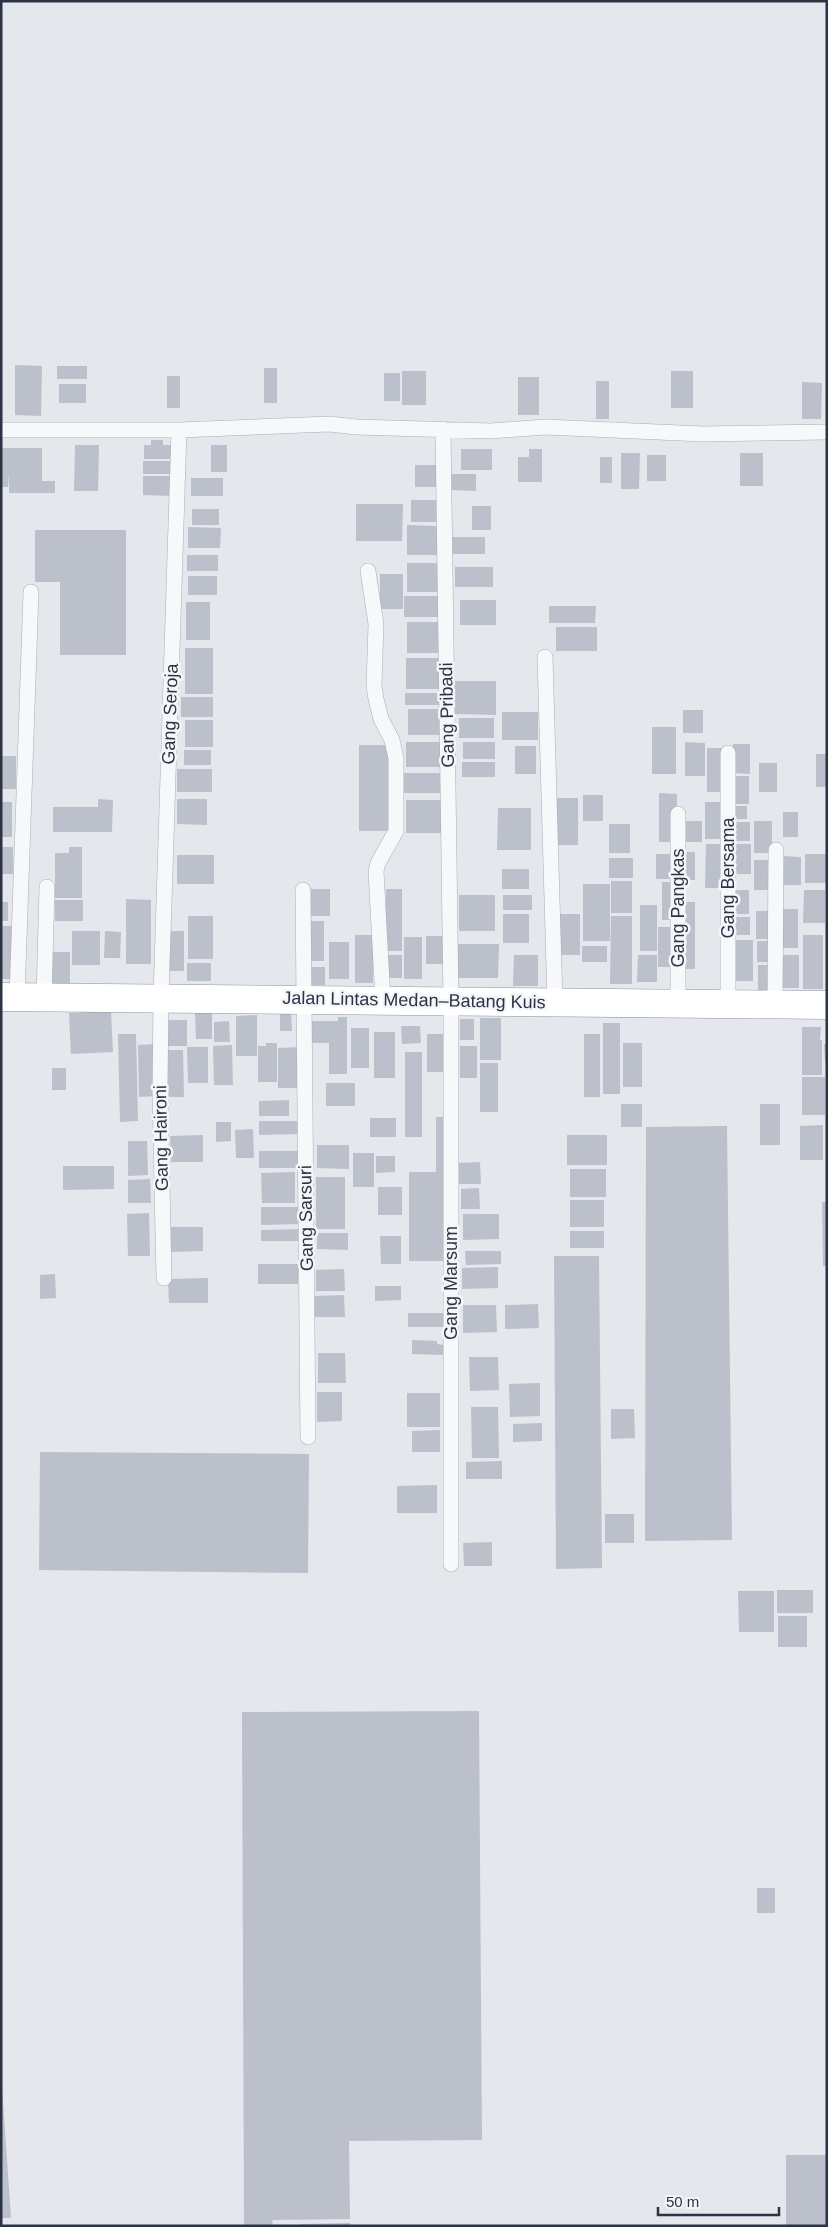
<svg xmlns="http://www.w3.org/2000/svg" width="828" height="2227" viewBox="0 0 828 2227" font-family="Helvetica,sans-serif">
	<style>
		.building { fill: #bbc0ca }
		.lines { fill: none; stroke-linecap: round; stroke-linejoin: round }
		.street-casing { stroke: #a9aeb7; stroke-width: 16 }
		.highway-casing { stroke: #8b94a3; stroke-width: 29 }
		.street { stroke: #f7f8fa; stroke-width: 15 }
		.highway { stroke: #fff; stroke-width: 28 }
		.labels { text-anchor: middle; dominant-baseline: central; stroke-width: 5; stroke-linejoin: round; paint-order: stroke }
		.street-label { font-size: 18px; fill: #2b3445; stroke: #f4f6f9 }
	</style>
	<rect width="100%" height="100%" fill="#e4e7ec"/>
	<!-- building -->
	<path class="building" d="M15,365l27,1 -1,50 -26,-1z
		M57,366h30v13h-30z
		M264,368h13v35h-13z
		M402,371h24v34h-24z
		M671,371h22v37h-22z
		M384,373h16v28h-16z
		M167,376h13v32h-13z
		M518,377h21v38h-21z
		M596,381h13v38h-13z
		M802,382l20,1 -1,36h-19z
		M59,384h27v19h-27z
		M151,440h12v5h8v14h-27v-14h7z
		M75,445h24l-1,46h-24z
		M211,445h16v27h-16z
		M1,448h41v33h13v12h-46v-20l-1,14h-7z
		M461,449h31v21h-31z
		M529,449h13v33h-24v-25h11z
		M621,453h19l-1,36h-18z
		M740,453h23v33h-23z
		M647,455h19v26h-19z
		M600,457h12v26h-12z
		M143,461h28v13h-28z
		M415,465h25v22h-25z
		M451,474h25v17l-25,-1z
		M143,476h28v20l-28,-1z
		M191,478h32v18h-32z
		M411,500h32v22h-32z
		M356,504h47l-1,37h-46z
		M472,506h19v24h-19z
		M192,509h27v16h-27z
		M407,525l32,1v29h-32z
		M188,527l33,1 -1,20h-32z
		M35,530h91v125h-66v-73h-25z
		M452,537h33v17h-33z
		M187,555h31v16h-31z
		M407,563h35v29h-35z
		M455,567h38v20h-38z
		M380,574h23v35h-23z
		M188,576h29v19h-29z
		M404,596h40v21h-40z
		M460,600h36v25h-36z
		M186,602h24v38h-24z
		M549,606h47l-1,17h-46z
		M407,622h35l-1,31h-34z
		M556,627h41v24h-41z
		M185,648h28v46h-28z
		M406,658h37v31h-37z
		M455,681h41v34l-41,-1z
		M405,693h34v12h-34z
		M181,697h32v20h-32z
		M408,709h32v26h-32z
		M683,710h20v23h-20z
		M502,712h36v28h-36z
		M459,718h35v20h-35z
		M185,720h28v27h-28z
		M652,727h24v47h-24z
		M406,742h39v25h-39z
		M463,742h32v17h-32z
		M685,742l20,1v33h-20z
		M733,744h17v30l-17,-1z
		M359,745h31v86h-31z
		M515,746h21v28h-21z
		M707,748h18v44h-18z
		M184,750h27v15h-27z
		M816,754h11v33h-11z
		M1,756h15v33h-15z
		M462,762h33v15h-33z
		M759,763h18v29h-18z
		M177,769h35v23h-35z
		M404,773h40v20h-40z
		M733,776h16v28h-16z
		M659,793l18,1v48h-18z
		M583,795h20v26h-20z
		M557,798h21v47h-21z
		M98,799l15,1 -1,32h-59v-25h45z
		M177,799h30v26l-30,-1z
		M406,800h35v33h-35z
		M1,802h11v35h-11z
		M705,802h16v37h-16z
		M732,806h15v13h-15z
		M498,808h33v42h-34z
		M783,812h15v25h-15z
		M684,821h18v21h-18z
		M754,821h18v32h-18z
		M733,822h17v19h-17z
		M609,824h21v29h-21z
		M706,844h19v44h-20z
		M734,844h17v30h-17z
		M1,847h12v27h-12z
		M69,847h13v51h-27v-45h14z
		M679,852h16v28h-16z
		M656,854h20v25h-20z
		M805,854h21v29h-21z
		M177,855h37v29h-37z
		M783,856l18,1v28h-18z
		M609,858h24v20h-24z
		M754,860h16v30h-16z
		M502,869h27v20h-27z
		M611,881h21v32h-21z
		M662,882h15v38h-15z
		M583,884h27v57h-27z
		M311,889h19v27h-19z
		M386,889h16v62h-16z
		M734,890h15v24h-15z
		M804,890h21v33h-22z
		M459,895h36v36h-36z
		M503,895h29v15h-29z
		M126,899l25,1v64h-25z
		M55,900h28v21h-28z
		M1,902h7v19h-7z
		M681,902h14v67h-14z
		M640,905h17v46h-17z
		M783,909h15v39h-15z
		M756,911h14v28h-14z
		M503,914h26v29h-26z
		M560,914h20v41h-20z
		M188,916h25v43h-25z
		M611,916h21v68h-22z
		M733,917h17v18h-17z
		M306,921h18v40h-18z
		M1,926h12v53h-12z
		M658,927h18v40h-18z
		M72,931h28v34h-28z
		M105,931l16,1 -1,26h-16z
		M167,931h17v40h-17z
		M355,935h18v48h-18z
		M803,935h20v54h-20z
		M426,936h18v28h-18z
		M404,937h18v42h-18z
		M732,940h21v41h-21z
		M757,941h13v21h-13z
		M329,942h20v37h-20z
		M457,944h42l-1,34h-41z
		M582,946h25v16h-25z
		M50,952h20v33h-20z
		M388,955h14v23h-14z
		M514,955h24v31h-25z
		M638,955h19v27h-20z
		M783,955h16v33h-16z
		M187,963h24v18h-24z
		M758,965h14v25h-14z
		M304,967h21v18h-21z
		M111,1011l2,41 -42,2 -2,-41z
		M195,1012h17v27h-16z
		M280,1013h11l1,18h-12z
		M257,1015v41h-21v-40z
		M338,1017h9v57h-18v-31h-19v-22h28z
		M480,1018h21v42h-21z
		M460,1019h14v21h-14z
		M165,1020h22v26h-22z
		M229,1021l1,21h-16v-20z
		M603,1023h17v71h-17z
		M401,1026h19l1,17 -19,1z
		M802,1027h19l-1,13h2v35h-20z
		M351,1028h18v40h-18z
		M374,1032h21v46h-21z
		M118,1034h18l2,87 -18,1z
		M427,1034h20v38h-20z
		M584,1034h16v63h-16z
		M266,1043h11v39h-19v-36h8z
		M623,1043h19v44h-19z
		M156,1044l2,52 -19,1 -1,-52z
		M824,1044h3v18h-2z
		M232,1045l1,40h-19l-1,-39z
		M460,1046h17v32h-17z
		M187,1047h21v36h-20z
		M300,1047l1,41h-23v-40z
		M164,1050h19l1,47h-20z
		M405,1052h17v85h-17z
		M480,1063h18v49h-18z
		M52,1068h14v22h-14z
		M802,1077h23v38h-23z
		M326,1083h29v23h-29z
		M289,1100v16h-30v-15z
		M621,1104h21v23h-21z
		M760,1104h20v41h-20z
		M436,1117h13v144h-40v-89h27z
		M370,1118h26v19h-26z
		M259,1121h42v13l-42,1z
		M216,1122h15v19l-15,1z
		M823,1125v35h-23v-34z
		M727,1126l5,414 -87,1 1,-414z
		M253,1129l1,29h-18l-1,-28z
		M203,1135v27h-32l-1,-26z
		M567,1135h40v30h-40z
		M128,1141h19l1,34 -20,1z
		M317,1145h32v24l-32,-1z
		M259,1151h40v17h-40z
		M353,1153h21v34h-21z
		M376,1156h19v16l-19,1z
		M480,1162l1,22h-23v-21z
		M63,1166h51v23l-51,1z
		M570,1169h36v28h-36z
		M295,1172v31h-33l-1,-30z
		M316,1177h29v52h-29z
		M150,1179l1,24h-23v-23z
		M378,1187h24v28h-24z
		M479,1188l1,21h-19v-20z
		M570,1200h34v27h-34z
		M822,1202h5v64h-4z
		M261,1207h39l1,17 -40,1z
		M149,1213l1,43h-22l-1,-42z
		M463,1214h36v25l-36,1z
		M168,1227h35v24l-34,1z
		M303,1229v12h-42v-11z
		M570,1231h34v17h-34z
		M317,1233h31v17l-31,-1z
		M380,1236h21v28h-20z
		M465,1251h36v13l-35,1z
		M554,1256h45l3,312 -46,1z
		M258,1264h40v20h-40z
		M498,1267v21l-36,1v-21z
		M344,1269l1,22h-29v-21z
		M55,1274l1,24 -16,1v-24z
		M208,1278v25h-39l-1,-24z
		M375,1286h26v14l-26,1z
		M344,1295l1,22h-31v-21z
		M538,1304l1,24 -34,1v-24z
		M463,1305h33l1,27 -34,1z
		M408,1313h40v14h-40z
		M412,1340l25,1v3l6,1v10l-31,-1z
		M318,1353h27l1,30h-28z
		M469,1357h29l1,33 -29,1z
		M540,1383v33l-30,1 -1,-33z
		M317,1392h25v29l-25,1z
		M407,1393h33v34h-33z
		M471,1407h27l1,51h-27z
		M611,1409h23l1,29 -24,1z
		M542,1423v18l-29,1v-18z
		M440,1430v22h-28v-21z
		M40,1452l269,2 -1,119 -269,-3z
		M502,1461v18h-36v-17z
		M437,1485v28h-40v-27z
		M605,1514h29v29h-29z
		M492,1542v24h-28l-1,-23z
		M777,1590h36v23h-36z
		M738,1591h36v41h-35z
		M778,1616h29v31h-29z
		M479,1711l3,429 -133,1 1,78 -78,1 1,6h-29l-2,-514z
		M757,1888h18v25h-18z
		M1,2073l10,145h-10z
		M786,2155h41v71h-41z
		M350,2223v3h-49v-2z"/>
	<g class="lines">
		<!-- street casing -->
		<g class="street-casing">
			<path id="street" d="M443,429l8,572v563
				M1,430h178l150,-6 28,3 134,4 54,-4 158,7 124,-2
				M368,571l8,53 -2,62 2,13 5,20 11,21 4,18v73l-18,32 -2,8 7,130
				M545,657l10,345
				M728,753v250
				M678,814v188
				M303,890l5,547
				M17,997l14,-405
				M44,997l3,-110
				M775,1003l1,-153
				M164,1278l-4,-187 1,-94 18,-567"/>
		</g>
		<!-- highway casing -->
		<g class="highway-casing">
			<path id="highway" d="M1,997l826,8"/>
		</g>
		<!-- street -->
		<use href="#street" class="street"/>
		<!-- highway -->
		<use href="#highway" class="highway"/>
	</g>
	<g class="labels">
		<!-- street labels -->
		<g class="street-label">
			<text transform="translate(170 714) rotate(-88)">Gang Seroja</text>
			<text transform="translate(447 715) rotate(-91)">Gang Pribadi</text>
			<text transform="translate(728 878) rotate(-90)">Gang Bersama</text>
			<text transform="translate(678 908) rotate(-90)">Gang Pangkas</text>
			<text transform="translate(414 1000) rotate(1)">Jalan Lintas Medan–Batang Kuis</text>
			<text transform="translate(161 1138) rotate(-91)">Gang Haironi</text>
			<text transform="translate(306 1218) rotate(-91)">Gang Sarsuri</text>
			<text transform="translate(451 1283) rotate(-90)">Gang Marsum</text>
		</g>
	</g>
	<!-- border -->
	<rect width="828" height="2227" fill="none" stroke="#2b3445" stroke-width="5"/>
	<!-- scale -->
	<path d="M658 2207v8h121v-8" fill="none" stroke="#2b3445" stroke-width="2.5"/>
	<text x="666" y="2207" font-size="15" fill="#2b3445" stroke="#f4f6f9" stroke-width="4" paint-order="stroke">50 m</text>
</svg>
